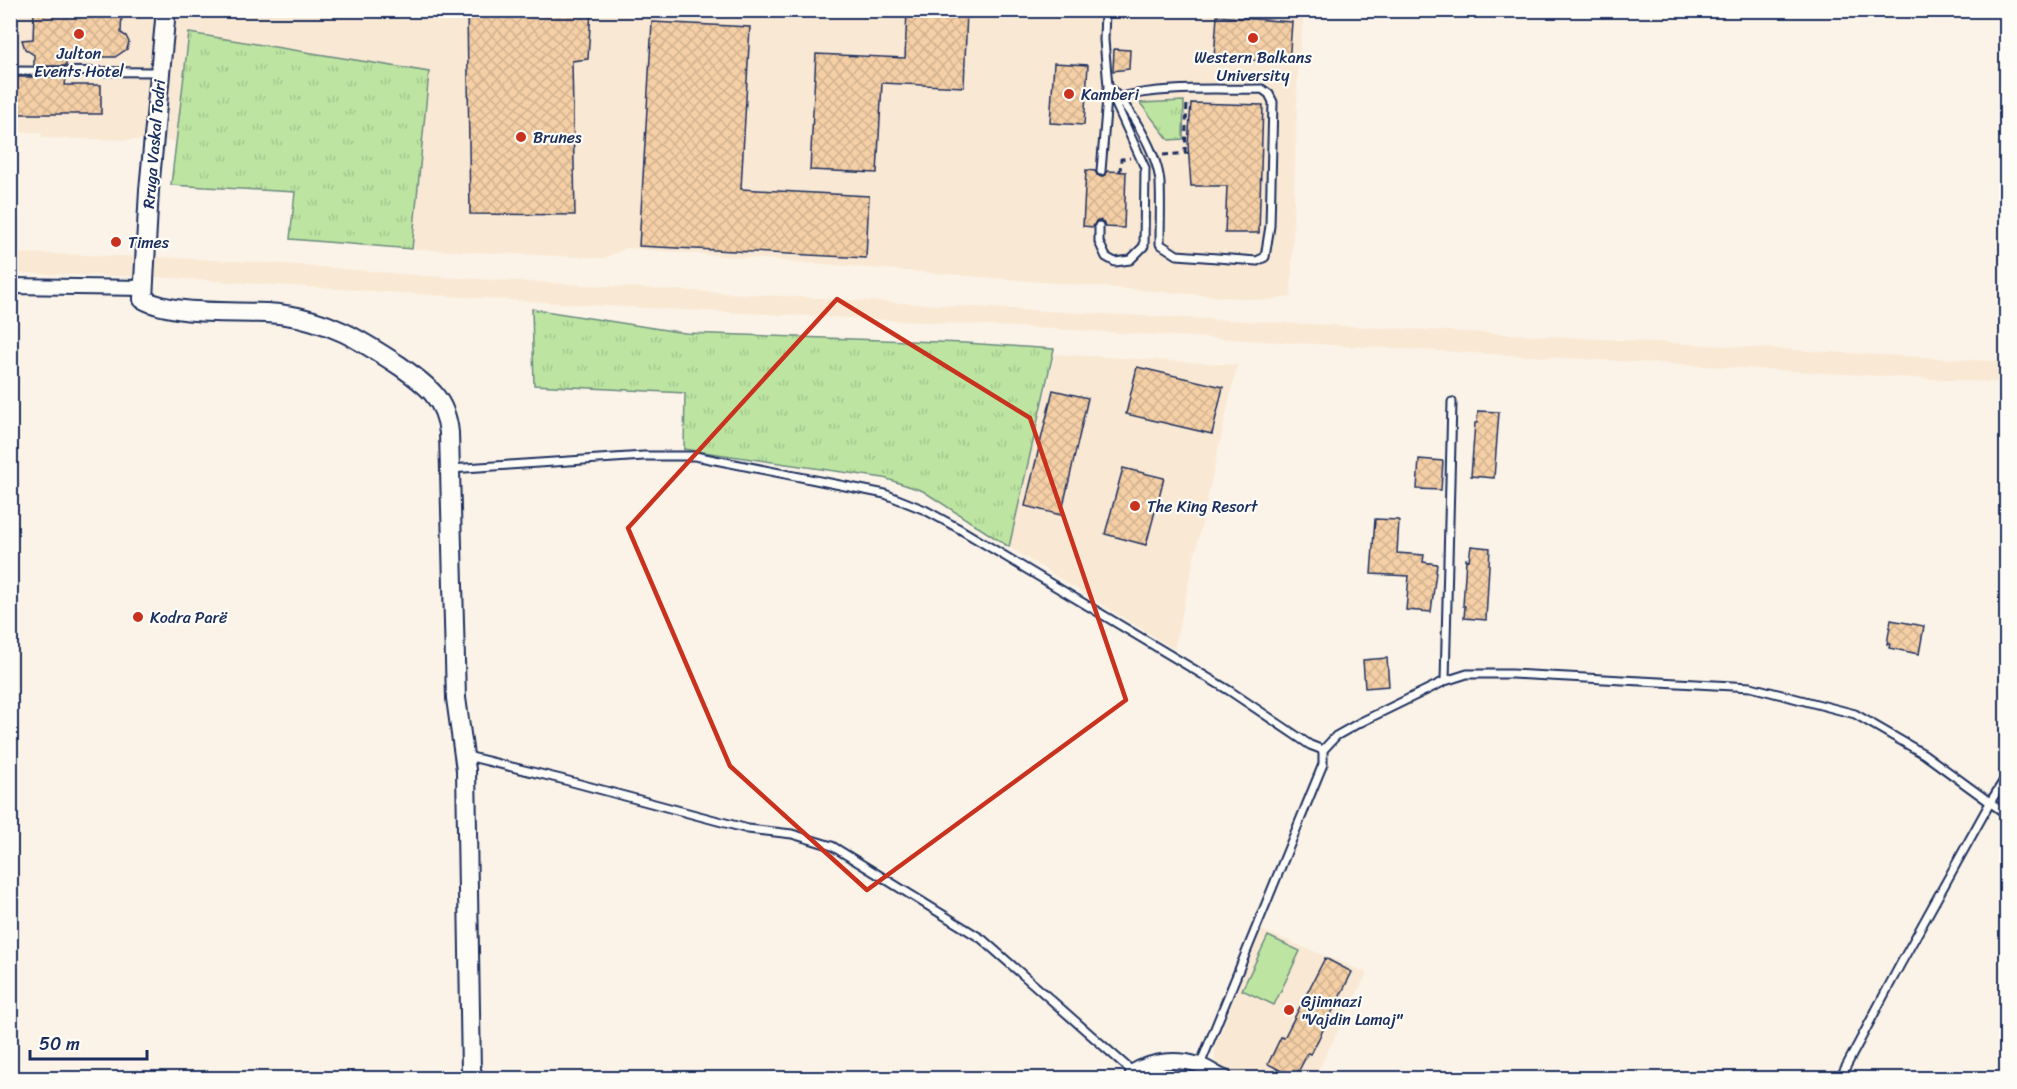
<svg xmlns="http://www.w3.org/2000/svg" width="2017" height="1089" viewBox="0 0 2017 1089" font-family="Sriracha,sans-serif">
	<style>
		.built { fill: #f9e8d3 }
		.grass { fill: url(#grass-tufts); stroke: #6c8a80; stroke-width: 1.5 }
		.pitch { fill: #bde5a1; stroke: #6c8a80; stroke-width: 1.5 }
		.building { fill: url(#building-cross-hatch); stroke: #1b2f5e; stroke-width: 1.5 }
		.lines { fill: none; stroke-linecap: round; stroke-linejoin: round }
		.lane-casing { stroke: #1b2f5e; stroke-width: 11 }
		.street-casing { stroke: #1b2f5e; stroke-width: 18 }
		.secondary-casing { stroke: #1b2f5e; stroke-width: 22 }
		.path { stroke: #1b2f5e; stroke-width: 3; stroke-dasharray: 6 4.5; stroke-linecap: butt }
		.lane { stroke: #fdfcf7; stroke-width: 7 }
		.street { stroke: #fdfcf7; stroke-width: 14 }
		.secondary { stroke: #fdfcf7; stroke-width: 18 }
		.marked { fill: none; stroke: #c8321e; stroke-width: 4.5; stroke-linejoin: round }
		.poi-dot { fill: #c8321e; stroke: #fdfcf7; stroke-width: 2 }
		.labels { text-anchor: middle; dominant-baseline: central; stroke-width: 4.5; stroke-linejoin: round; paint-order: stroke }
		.poi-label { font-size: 16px; fill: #1b2f5e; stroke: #fdfcf7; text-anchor: start }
		.street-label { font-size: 16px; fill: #1b2f5e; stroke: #fdfcf7 }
	</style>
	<defs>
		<pattern id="grass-tufts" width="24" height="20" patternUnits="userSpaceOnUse" patternTransform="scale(1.5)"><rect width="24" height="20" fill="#bde5a1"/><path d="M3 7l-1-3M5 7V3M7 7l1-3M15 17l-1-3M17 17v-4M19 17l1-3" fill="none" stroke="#a2c58d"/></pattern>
		<pattern id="building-cross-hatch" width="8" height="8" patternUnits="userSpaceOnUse" patternTransform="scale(1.5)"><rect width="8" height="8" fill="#f5cfa5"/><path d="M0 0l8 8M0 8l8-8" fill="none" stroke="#d1b290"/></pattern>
	</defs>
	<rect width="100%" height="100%" fill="#fbf3e7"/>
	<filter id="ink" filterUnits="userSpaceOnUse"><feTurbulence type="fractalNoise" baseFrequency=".0167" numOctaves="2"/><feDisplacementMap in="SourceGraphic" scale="12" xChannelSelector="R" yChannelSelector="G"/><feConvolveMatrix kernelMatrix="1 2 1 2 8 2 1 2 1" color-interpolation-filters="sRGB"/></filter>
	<g filter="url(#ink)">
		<!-- built -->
		<path class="built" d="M11,11h1293l-6,55 -7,231 -27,3 -638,-52 -22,10 -192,-9 17,-177 -240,-39 -14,108 -132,-3 -3,-6h-29z
			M10,253l147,4 128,7 141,12 636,36 484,24 460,26v21l-1059,-60 -358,-18 -433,-28 -145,-4z
			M1055,354l182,11 -63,284 -165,-102z
			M1261,930l106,43 -53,105h-68l-23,-8 -8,-9v-14z"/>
		<!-- grass -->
		<path class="grass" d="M189,33l240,39 -17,177 -122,-10 5,-47 -124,-7z
			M1184,101l-1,38 -14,1 -29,-37z
			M532,309l153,24 280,10 89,6 -45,198 -86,-56 -39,-13 -201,-29h1l1,-56 -151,-8z"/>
		<!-- pitch -->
		<path class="pitch" d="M1268,936l32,15 -26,54 -32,-15z"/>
		<!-- building -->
		<path class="building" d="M34,10h88l-1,23 5,3 3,6 -2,7 -12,8h-49v9h-32v-11l-9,-6 -3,-9 11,-1z
			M467,10h124l-3,49 -16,2 3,154 -105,-1z
			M907,10h60l-3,77 -82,-4 -5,90 -67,-3 6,-116 89,4z
			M1217,16l75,6 -3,41 -75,-6z
			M652,22l98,5 -9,162 128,7 -3,62 -227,-12z
			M1114,49l16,1 -1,19 -16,2z
			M1054,63l34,2 -4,60 -34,-2z
			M10,77h56l-1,8h36v29h-91z
			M1191,103l72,2 -4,128h-34l2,-47h-36l-3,-41z
			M1086,170l9,1 2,4 4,2 4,-2 2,-4 19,1 -2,56 -19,-1 -1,-4 -4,-3 -4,1 -3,6 -10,-1z
			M1137,367l86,20 -11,47 -86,-20z
			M1053,390l35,8 -27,117 -36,-9z
			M1478,411l21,1 -5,66 -23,-2 4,-53h2z
			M1419,459l24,2 -2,29 -24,-1z
			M1123,468l41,10 -18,67 -41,-11z
			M1375,519l24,1 -2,33 27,2 -1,7 14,2 -6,48 -25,-2 3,-34 -38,-2z
			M1471,546l19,2 -4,72 -22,-2 1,-12h-2l3,-47 3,1z
			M1891,620l33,6 -5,28 -30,-6 1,-4h-3z
			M1387,658l2,28 -24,2 -2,-28z
			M1325,958l27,14 -41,82 -3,-1 -13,25 -27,-14 13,-27 3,1z"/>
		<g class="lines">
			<!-- lane casing -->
			<g class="lane-casing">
				<path id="lane" d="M10,71l147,1
					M1108,86c21,20 50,67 52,97 1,20 0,41 0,61l17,11 80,6 8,-4 5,-31 3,-124 -4,-8 -7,-5c-47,1 -96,-3 -142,8
					M1101,171l7,-85 -4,-46 1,-30
					M1099,226v16l7,15 9,5 15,-2 14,-14 1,-78 -35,-77
					M450,469l194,-13h51l190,38 40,16 33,18 272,163 80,54 13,5
					M1445,681l7,-279
					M467,756l94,23 187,50 44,5 40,12 150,93 151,133 -3,6
					M1200,1065l123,-301v-14l13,-14 23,-13 86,-42 22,-7h45l239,13 104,27 69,40 82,60
					M1840,1078l60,-113 91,-164 15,-24"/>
			</g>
			<!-- street casing -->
			<g class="street-casing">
				<path id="street" d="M10,286l134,2
					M1133,1072c19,-12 44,-14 66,-7 9,3 17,10 26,13"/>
			</g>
			<!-- secondary casing -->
			<g class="secondary-casing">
				<path id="secondary" d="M166,10l-17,180 -6,109c32,18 98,11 136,15 50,6 80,25 121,52 27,19 46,33 49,67l7,265 10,72 5,302 4,6"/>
			</g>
			<!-- path -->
			<path class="path" d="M1185,153l2,-52
				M1163,155l25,-2
				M1120,172l1,-13 9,-1"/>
			<!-- lane -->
			<use href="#lane" class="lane"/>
			<!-- street -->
			<use href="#street" class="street"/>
			<!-- secondary -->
			<use href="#secondary" class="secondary"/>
		</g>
	</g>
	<!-- marked area -->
	<path class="marked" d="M837,299l193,119 96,282 -259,190 -137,-124 -102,-238z"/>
	<!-- markers -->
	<g class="poi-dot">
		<circle cx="79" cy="34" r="6"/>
		<circle cx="1253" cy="38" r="6"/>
		<circle cx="1069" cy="94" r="6"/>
		<circle cx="521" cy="137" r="6"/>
		<circle cx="116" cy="242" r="6"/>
		<circle cx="1135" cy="506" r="6"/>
		<circle cx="138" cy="617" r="6"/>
		<circle cx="1289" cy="1010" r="6"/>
	</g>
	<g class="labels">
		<!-- poi labels -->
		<g class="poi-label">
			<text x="79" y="53" text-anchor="middle">Julton<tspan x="79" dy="18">Events Hotel</tspan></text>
			<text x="1253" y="57" text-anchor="middle">Western Balkans<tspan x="1253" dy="18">University</tspan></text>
			<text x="1081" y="94">Kamberi</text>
			<text x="533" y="137">Brunes</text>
			<text x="128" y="242">Times</text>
			<text x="1147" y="506">The King Resort</text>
			<text x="150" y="617">Kodra Parë</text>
			<text x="1301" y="1001">Gjimnazi<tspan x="1301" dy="18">"Vajdin Lamaj"</tspan></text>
		</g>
		<!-- street labels -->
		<g class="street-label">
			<text transform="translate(154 144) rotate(-85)">Rruga Vaskal Todri</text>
		</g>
	</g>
	<!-- margin -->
	<rect width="2017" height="1089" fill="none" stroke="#fdfcf7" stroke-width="36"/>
	<rect x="18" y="18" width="1981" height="1053" fill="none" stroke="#1b2f5e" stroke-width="2" filter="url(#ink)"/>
	<!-- scale -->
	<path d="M30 1050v9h117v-9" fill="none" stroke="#1b2f5e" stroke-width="3"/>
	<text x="39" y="1050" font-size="18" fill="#1b2f5e" stroke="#fdfcf7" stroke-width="4.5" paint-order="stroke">50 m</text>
</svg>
